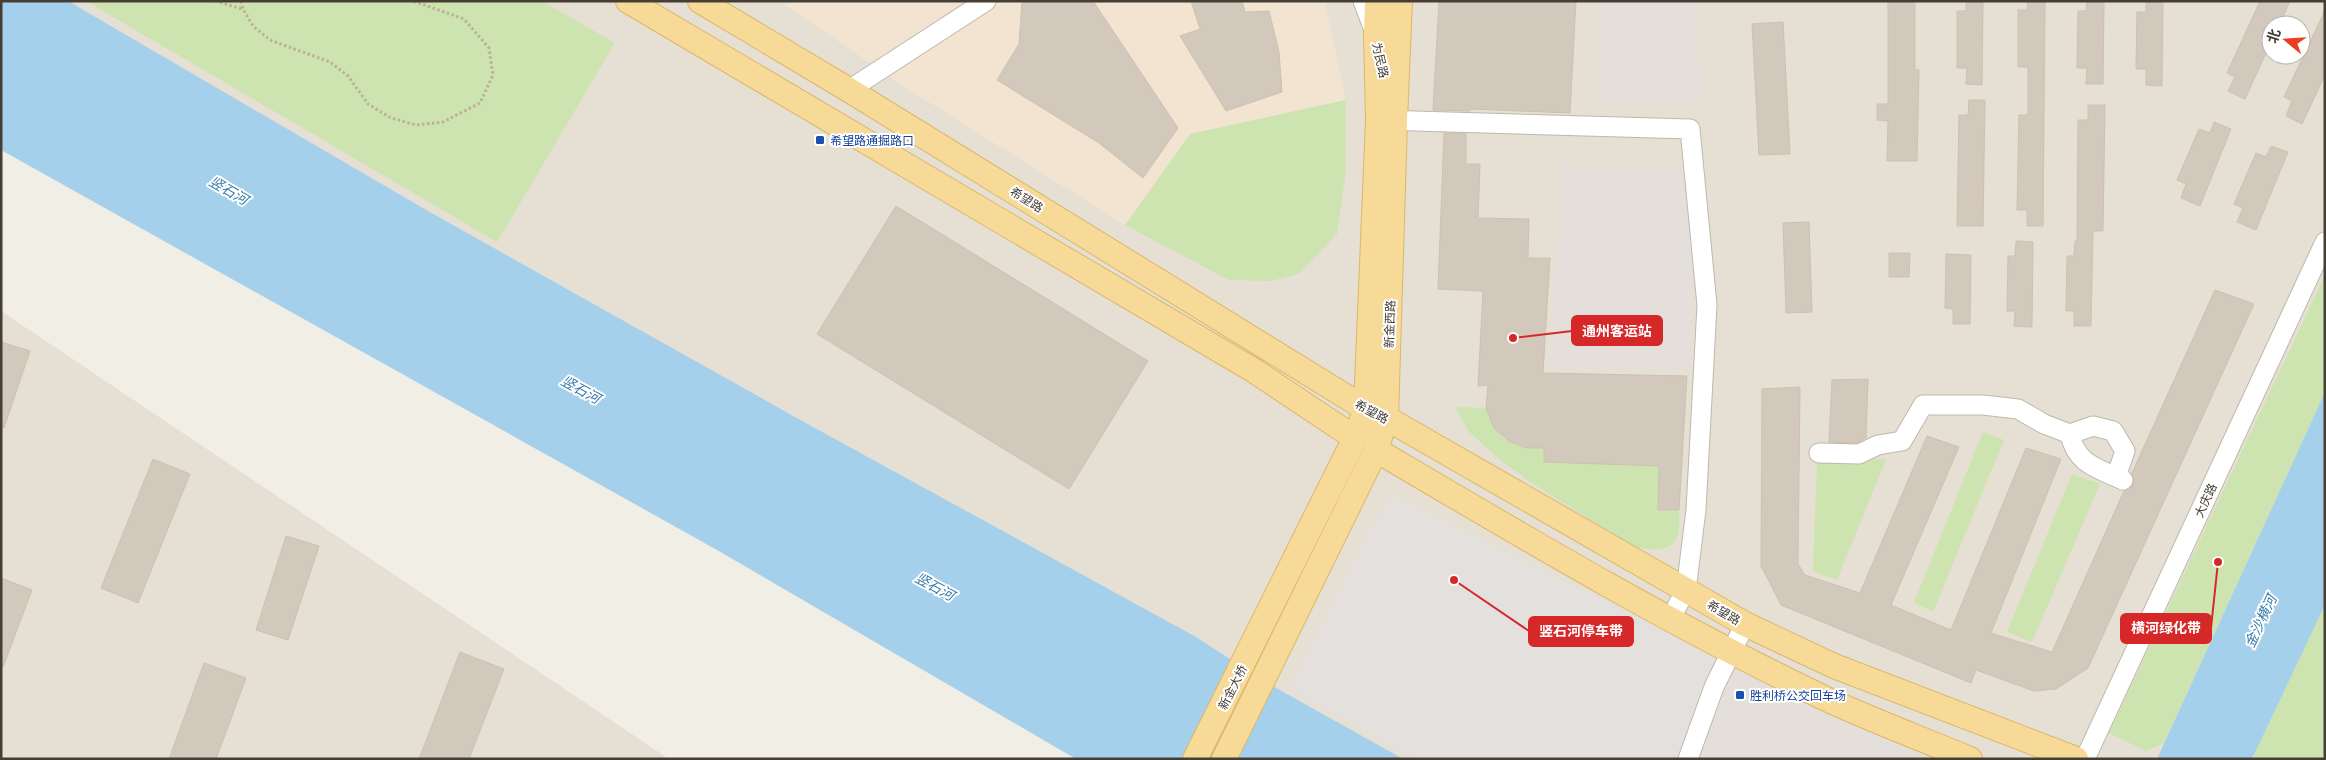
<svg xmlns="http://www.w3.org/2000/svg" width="2326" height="760" viewBox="0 0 2326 760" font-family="Barlow,'Noto Sans SC',sans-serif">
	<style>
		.residential { fill: #e5dfd4; fill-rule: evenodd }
		.commercial { fill: #f2e4d1 }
		.industrial { fill: #e4dfda }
		.green { fill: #cee4b0 }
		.parking { fill: #e3e0dd }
		.water { fill: #a5d0eb }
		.building { fill: #d2c9bc; stroke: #cdc1af }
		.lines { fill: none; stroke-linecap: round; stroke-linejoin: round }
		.minor-casing { stroke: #bfb8ac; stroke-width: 21 }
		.major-casing { stroke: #dbb769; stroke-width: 26 }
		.path { stroke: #bdb09b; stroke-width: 3; stroke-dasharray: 2.5 2.5; stroke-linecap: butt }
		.minor { stroke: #fff; stroke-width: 19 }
		.major { stroke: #f8da98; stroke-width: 24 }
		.transit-dot { fill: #1a4fb4; stroke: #fff; stroke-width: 2 }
		.labels { text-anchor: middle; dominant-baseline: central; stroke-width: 4; stroke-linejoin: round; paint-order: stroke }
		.street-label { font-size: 12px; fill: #443e35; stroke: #fff }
		.transit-label { font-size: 12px; fill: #164399; stroke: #fff; text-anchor: start }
		.water-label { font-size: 14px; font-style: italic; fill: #367aa8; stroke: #fff }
		.leader { fill: none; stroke: #d62828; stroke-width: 2 }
		.callout-dot { fill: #d62828; stroke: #fff; stroke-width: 2 }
		.callout { fill: #d62828; stroke: #d62828; stroke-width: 2 }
		.callout-label { font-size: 14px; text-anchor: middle; font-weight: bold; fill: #fff }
	</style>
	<rect width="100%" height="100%" fill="#f1eee5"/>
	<!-- residential -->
	<path class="residential" d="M1,1h2324v539l-100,219h-950zM2271,25h30v30h-30z
		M1,311l668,448h-668z"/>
	<!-- commercial -->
	<path class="commercial" d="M792,1h533l21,99 -156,34 -65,91 -217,-136 -123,-84z"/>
	<!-- industrial -->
	<path class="industrial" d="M1602,1h92l8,102 -105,-3z
		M1561,166l136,3 -8,201 -139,-3z
		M1735,665l194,94h-243z"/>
	<!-- green -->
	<path class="green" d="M86,1h456l73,42 -118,199z
		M1346,100l-1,78 -8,56 -39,40 -27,7 -42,-1 -104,-55 65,-91z
		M2325,275v117l-161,351 -18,8 -37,-18z
		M1455,407l31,1c12,31 25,40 58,40v13l115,5v44h20c0,8 1,18 -1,25 -6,19 -30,15 -44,12l-104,-65 -32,-24 -29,-26z
		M1983,432l21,8 -71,172 -19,-10z
		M1817,459h69l-49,121 -24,-9z
		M2072,474l28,10 -68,158 -25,-10z
		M2325,605v146l-3,8h-68v-5z"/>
	<!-- parking -->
	<path class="parking" d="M1389,494l346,171 -49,94h-272l-124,-71z"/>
	<!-- water -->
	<path class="water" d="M1,1h67l360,210 376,211 392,215 66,43 141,79h-327l-359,-209 -716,-400z
		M2325,392v213l-73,154h-95z"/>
	<!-- building -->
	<path class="building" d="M1022,1h71l85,127 -35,50 -44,-35 -102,-63 22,-36z
		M1191,1h51l3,11 24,-1 10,41 3,40 -56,19 -46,-75 20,-7z
		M1439,1h137l-6,112 -100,-4v2h-4l-33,-1z
		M1888,1h27v69h4l-2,91h-30l1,-40 -11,-1v-16h11z
		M1966,1h17l-1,84 -16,-1 1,-16h-10v-57h9z
		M2028,1h17l-2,225h-16v-16h-10l2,-95h9v-48h-10v-57h9z
		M2087,1h17l-1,83h-17l1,-16h-10l1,-57h8z
		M2146,1h17l-1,85 -16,-1v-16h-10l1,-57h9z
		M2260,1h30l-11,24h-8v17l-26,57 -17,-8 7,-14 -8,-4z
		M2325,10v65l-23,49 -16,-8 6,-15 -8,-4z
		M1783,22l7,132 -31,1 -7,-131z
		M1969,100h16l-2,126h-26l2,-111h9z
		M2088,105h17l-2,126h-10l-2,95h-17v-15h-8l1,-55h7l1,-15h2l1,-121h10z
		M2214,122l17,7 -31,77 -19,-8 5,-14 -9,-4 22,-51 11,4z
		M1444,133l22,1v30h14l-2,54 51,1 -1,39h22l-7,115 144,3 -8,134h-21l1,-44 -115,-4v-14h-18l-17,-7 -15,-13 -8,-20 2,-23 -10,1 5,-95 -45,-2z
		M2271,146l17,6 -32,78 -19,-8 6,-14 -9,-4 22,-51 10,4z
		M896,206l252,155 -79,128 -252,-155z
		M1809,222l3,90 -26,1 -3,-90z
		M2016,241l17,1 -1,85 -18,-1 1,-15h-8l1,-55h7z
		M1889,253h21l-1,24h-20z
		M1946,254l25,1 -1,69h-17v-15l-8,-1z
		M2215,290l39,14 -166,364 -32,21 -22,2 -58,-21 -5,13 -190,-78 -20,-39 1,-177 38,-2 -2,177 7,11 55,18 67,-157 32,11 -68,158 60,25 75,-182 35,11 -70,174 61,19 72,-161 9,-6 -1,-12z
		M1,342l29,9 -26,77 -3,-1z
		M1868,379l-2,59 -9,5 -28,-1 3,-62z
		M153,459l37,15 -52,129 -37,-15z
		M286,536l33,10 -31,94 -32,-10z
		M1,578l31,12 -29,77 -2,-1z
		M460,652l44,17 -35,90h-50z
		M204,663l42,15 -30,81h-47z"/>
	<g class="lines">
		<!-- minor casing -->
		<g class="minor-casing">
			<path id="minor" d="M1363,1l11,29
				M849,90l137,-89
				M1381,120l309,9 17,176 -11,205 -10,80 -16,29
				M2070,434l23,-8 20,5 12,20 -9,26
				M1819,453l40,1 19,-9 24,-4 21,-36h60l35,4 26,15 26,10c6,30 27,34 53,46
				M1688,759l26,-72 31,-63
				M2085,759l240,-517"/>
		</g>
		<!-- major casing -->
		<g class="major-casing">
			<path id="major" d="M628,1l625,369 102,68
				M700,1l149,89 517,319
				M1386,418l359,206 89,42 242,93
				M1376,450c146,86 290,172 444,246 48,23 100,42 150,63
				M1195,759l160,-321 11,-29 12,-289 -2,-86 1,-33
				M1224,759l152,-309 10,-32 9,-298 5,-119"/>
		</g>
		<!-- path -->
		<path class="path" d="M215,1l27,8
			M241,1l2,8 10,17 17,14 60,22 18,14 20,28 23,14 25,7 27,-3 37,-19 13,-28 -4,-27 -25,-29 -51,-18"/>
		<!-- minor -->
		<use href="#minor" class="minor"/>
		<!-- major -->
		<use href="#major" class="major"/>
	</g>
	<!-- markers -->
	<g class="transit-dot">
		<rect x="815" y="135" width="10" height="10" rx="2.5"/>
		<rect x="1735" y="690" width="10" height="10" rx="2.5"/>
	</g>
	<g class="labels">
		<!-- street labels -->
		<g class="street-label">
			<text transform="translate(1381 60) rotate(77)">为民路</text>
			<text transform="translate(1027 199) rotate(32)">希望路</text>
			<text transform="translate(1389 324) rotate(-88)">新金西路</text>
			<text transform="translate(1372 411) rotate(28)">希望路</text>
			<text transform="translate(2205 500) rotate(-65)">大庆路</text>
			<text transform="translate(1724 612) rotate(30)">希望路</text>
			<text transform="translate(1232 687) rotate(-63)">新金大桥</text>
		</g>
		<!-- transit labels -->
		<g class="transit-label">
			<text x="830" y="140">希望路通掘路口</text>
			<text x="1750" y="695">胜利桥公交回车场</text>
		</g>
		<!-- water labels -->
		<g class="water-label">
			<text transform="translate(229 190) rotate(30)">竖石河</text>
			<text transform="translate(581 389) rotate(29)">竖石河</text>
			<text transform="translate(935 586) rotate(29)">竖石河</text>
			<text transform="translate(2260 621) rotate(-65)">金沙横河</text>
		</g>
	</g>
	<!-- callouts -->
	<path class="leader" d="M1513 338L1572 331M2218 562L2211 628M1454 580L1529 631"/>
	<g class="callout-dot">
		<circle cx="1513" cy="338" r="5"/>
		<circle cx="2218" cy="562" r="5"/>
		<circle cx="1454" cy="580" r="5"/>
	</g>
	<g class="callout">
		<rect x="1572" y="316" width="90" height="29" rx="5"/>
		<rect x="2121" y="614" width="90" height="29" rx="5"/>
		<rect x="1529" y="617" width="104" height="29" rx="5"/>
	</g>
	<g class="callout-label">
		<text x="1617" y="336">通州客运站</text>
		<text x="2166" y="633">横河绿化带</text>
		<text x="1581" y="636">竖石河停车带</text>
	</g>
	<!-- border -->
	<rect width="2326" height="760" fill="none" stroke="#443e35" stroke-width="5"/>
	<!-- north arrow -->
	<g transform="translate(2286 40) rotate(288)"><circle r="24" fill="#ffffff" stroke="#b4b2ae"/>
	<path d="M0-4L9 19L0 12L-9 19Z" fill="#ec3c22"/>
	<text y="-8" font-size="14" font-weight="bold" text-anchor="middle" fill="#443e35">北</text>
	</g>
</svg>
